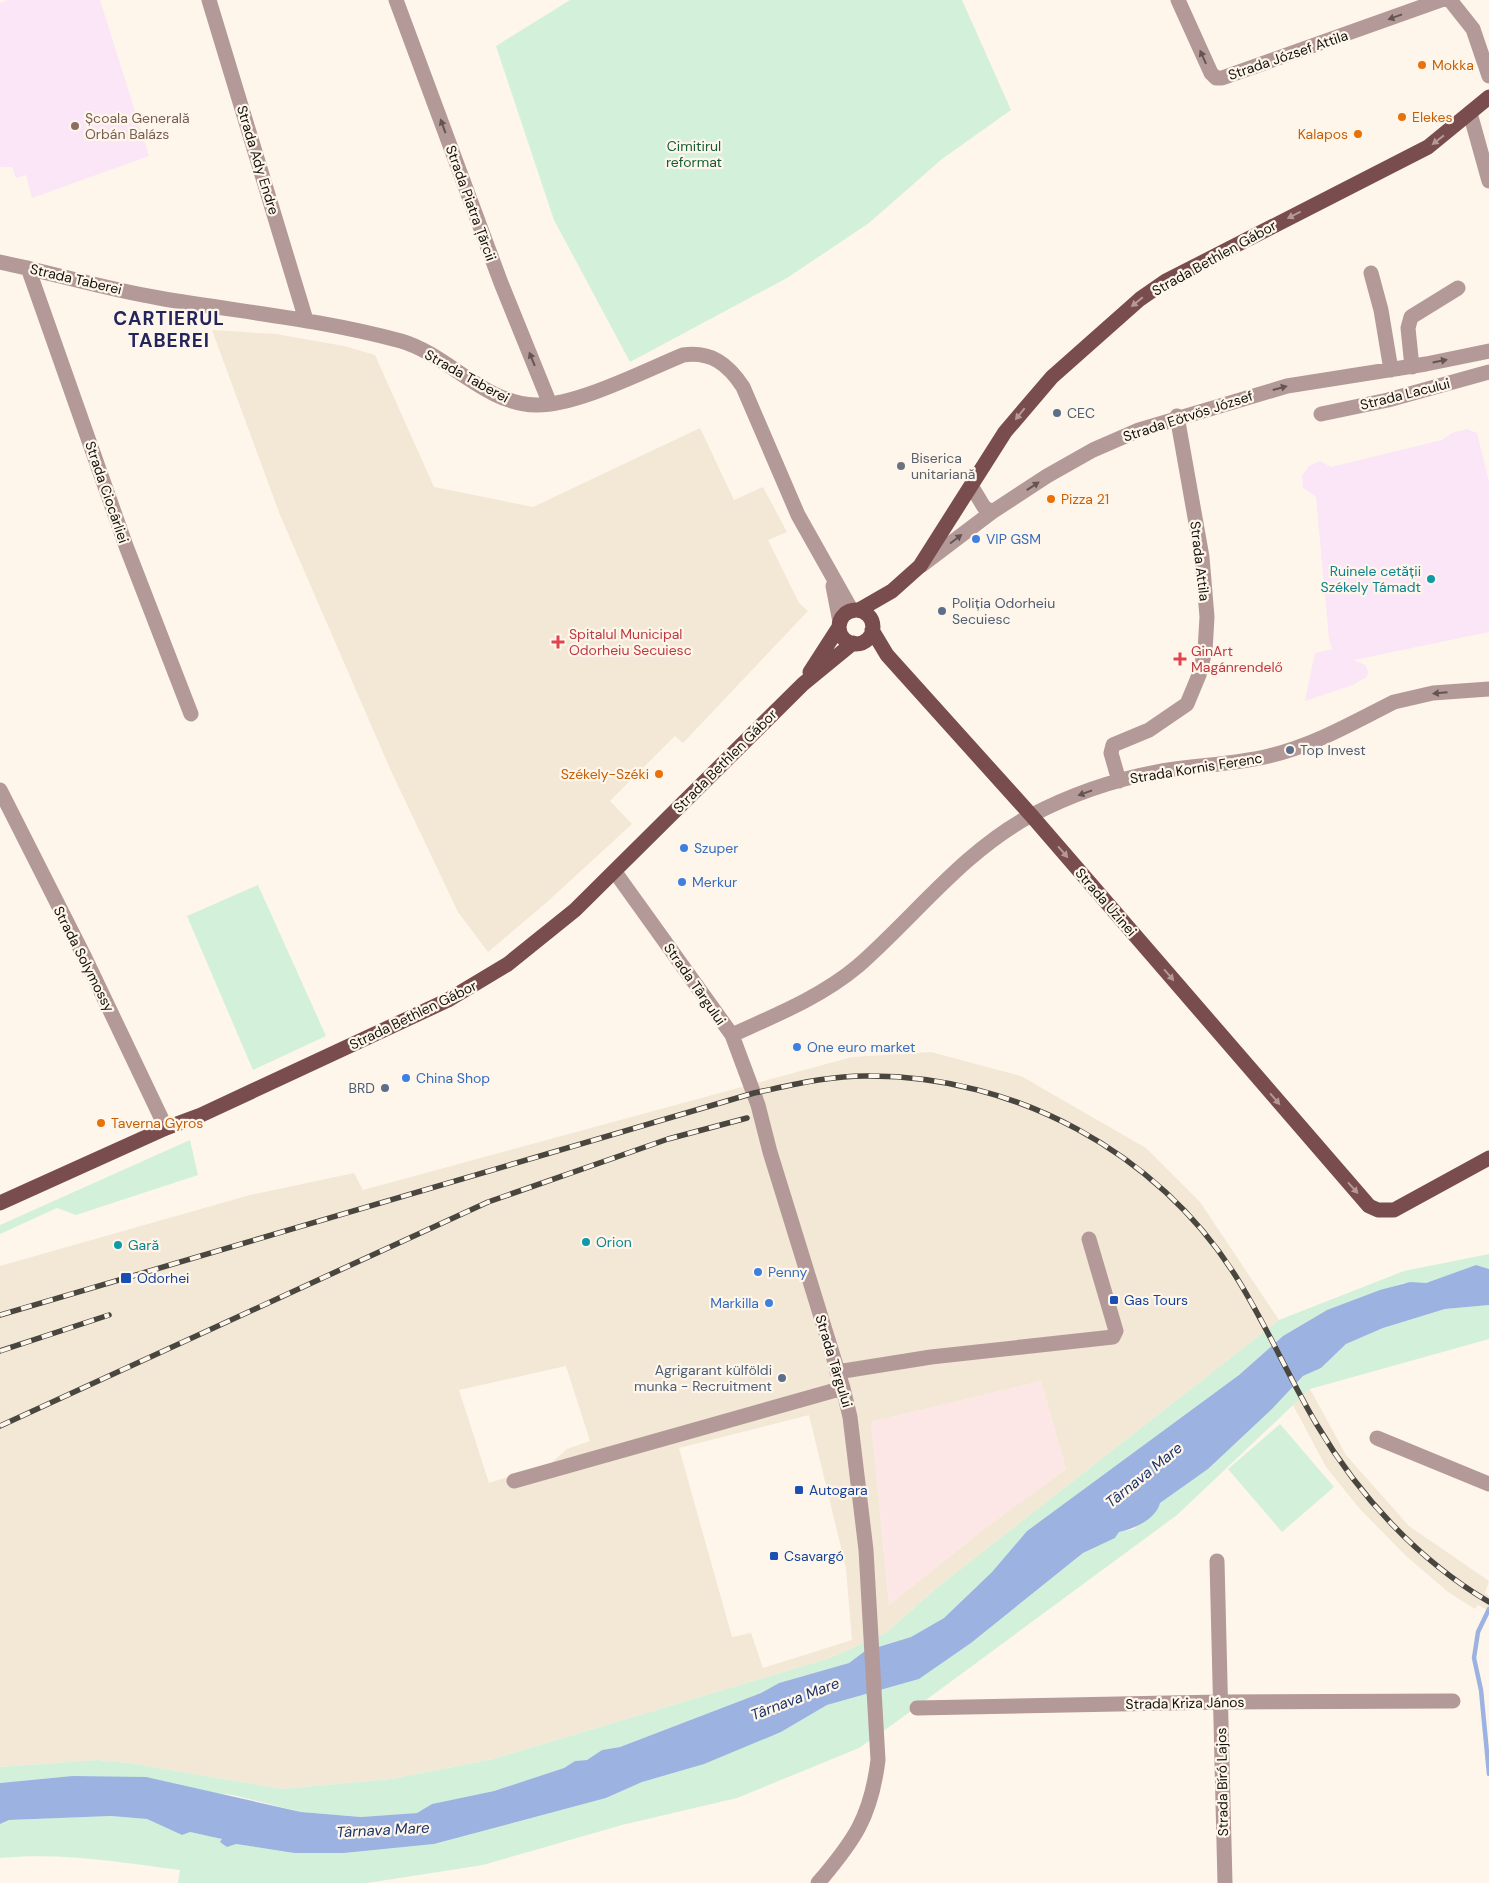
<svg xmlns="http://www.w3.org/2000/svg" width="1489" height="1883" viewBox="0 0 1489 1883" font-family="'DM Sans',sans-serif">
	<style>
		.commercial { fill: #fde7e6 }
		.built { fill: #f3e8d6; fill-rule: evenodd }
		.education { fill: #fae6f6 }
		.green { fill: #d3f0db }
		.water { fill: #9cb3e1 }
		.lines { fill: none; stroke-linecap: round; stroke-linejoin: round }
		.stream { stroke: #9cb3e1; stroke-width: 4.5 }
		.street { stroke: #b49999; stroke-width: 15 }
		.primary { stroke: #794d4d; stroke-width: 15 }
		.rail-casing { stroke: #494640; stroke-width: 5.5 }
		.rail { stroke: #fef6ea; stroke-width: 4; stroke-dasharray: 11; stroke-linecap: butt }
		.oneway { fill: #645553 }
		.oneway2 { fill: #b59994 }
		.food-dot { fill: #e8710a; stroke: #fef6ea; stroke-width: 2 }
		.education-dot { fill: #8d6e63; stroke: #fef6ea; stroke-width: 2 }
		.service-dot { fill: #5c6f8a; stroke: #fef6ea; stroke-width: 2 }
		.worship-dot { fill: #6b7280; stroke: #fef6ea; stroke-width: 2 }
		.shop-dot { fill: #3f7fe0; stroke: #fef6ea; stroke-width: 2 }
		.culture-dot { fill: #0f9aa8; stroke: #fef6ea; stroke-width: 2 }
		.health-dot { fill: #e0444e; stroke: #fef6ea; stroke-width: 2 }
		.transit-dot { fill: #1a4fb4; stroke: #fef6ea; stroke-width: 2 }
		.labels { text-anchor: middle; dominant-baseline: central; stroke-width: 4.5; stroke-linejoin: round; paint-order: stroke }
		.street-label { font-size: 14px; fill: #13110d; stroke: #fef6ea }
		.food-label { font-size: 14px; fill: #c56008; stroke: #fef6ea; text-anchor: start }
		.education-label { font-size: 14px; fill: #785e54; stroke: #fef6ea; text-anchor: start }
		.park-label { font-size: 14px; fill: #115e34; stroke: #fef6ea }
		.service-label { font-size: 14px; fill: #4e5e75; stroke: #fef6ea; text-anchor: start }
		.worship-label { font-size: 14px; fill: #5b616d; stroke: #fef6ea; text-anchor: start }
		.shop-label { font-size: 14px; fill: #366cbe; stroke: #fef6ea; text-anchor: start }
		.culture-label { font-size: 14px; fill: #0d838f; stroke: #fef6ea; text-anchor: start }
		.health-label { font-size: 14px; fill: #be3a42; stroke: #fef6ea; text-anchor: start }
		.transit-label { font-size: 14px; fill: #164399; stroke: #fef6ea; text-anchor: start }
		.water-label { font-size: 15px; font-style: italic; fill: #1a3369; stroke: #fef6ea }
		.district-label { font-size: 19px; font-weight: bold; letter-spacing: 1px; fill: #25255e; stroke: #fef6ea }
	</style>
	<rect width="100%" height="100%" fill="#fef6ea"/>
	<!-- commercial -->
	<path class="commercial" d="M1041,1381l25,88 -78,57 -99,79 -18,-183z"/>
	<!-- built -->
	<path class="built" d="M212,330l64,4 68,12 31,9 59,132 99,20 167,-79 34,72 29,-13 24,45 -19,8 31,63 9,8 -125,132 -8,-7 -65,65 22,23 -86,79 -58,49 -30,-40 -67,-141 -111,-256z
		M931,1052l90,24 125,72 54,54 79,118 -340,266 -53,47 -56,25 -337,101 -102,20 -109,10 -152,-26 -33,-3 -97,7v-501l250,-71 104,-22 9,17 489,-133zM566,1366l24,75 -23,8 -16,14 -62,20 -30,-93zM1041,1381l25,88 -78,57 -99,79 -18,-183zM809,1415l37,153 6,72 -89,28 -12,-35 -19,4 -53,-189z
		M1310,1389l36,66 63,71 80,55 -4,12 4,3v15l-11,-6 -3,4 -27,-17 -43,-37 -46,-47 -33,-41 -33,-62z"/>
	<!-- education -->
	<path class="education" d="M8,0h92l49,156 -117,42 -6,-23 -10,3 -4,-11h-12v-164z
		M1467,429l10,4 12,49v150l-135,28 11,5 3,6 -1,6 -14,8 -48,16 10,-48 17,-4 -3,-10 -13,-142 -13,-9 -1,-12 7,-10 11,-5 11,6 111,-27 10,-7z"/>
	<!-- green -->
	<path class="green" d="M570,0h392l49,110 -69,49 -73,64 -82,55 -157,84 -76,-142 -58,-174z
		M258,885l68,151 -73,34 -66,-154z
		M190,1140l8,35 -122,40 -19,-7 -57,26v-9z
		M1489,1254v15l-13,-4 -50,18h-23l-76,27 -44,26 -44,39 -212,156 -35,41 -48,46 -33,19 -46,14 -16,12 -70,20 -18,10 -141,54 -18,3 -15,10 -12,1 -11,7 -70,23 -62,13 -15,9 -56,4 -60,-5 -68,-17 -161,-19 -72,7v-16l97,-7 33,3 152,26 109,-10 102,-20 337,-101 56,-25 53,-47 340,-266 125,-49z
		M1489,1305v34l-179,50 -133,126 -281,207 -37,26 -122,50 -115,27 -139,40 -116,18h-189l2,-13c-60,-8 -120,-18 -180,-12v-34l9,-4 102,-4 36,3 35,16 8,-3 33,7 4,8 9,-3 58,9h50l90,-9 172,-46 36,-16 139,-50 46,-27 92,-26 52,-36 112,-90 32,-15 4,-6 15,-3 26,-26 48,-34 64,-60 31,-33 18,-8 25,-24 37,-16 62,-19z
		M1280,1424l54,63 -52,45 -54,-63z"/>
	<!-- water -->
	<path class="water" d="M1476,1265l13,4v36l-44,4 -62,19 -37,16 -25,24 -18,8 -31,33 -64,60 -48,34c-4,16 -26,26 -41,29l-4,6 -32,15 -112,90 -52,36 -92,26 -46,27 -77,32 -62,18 -36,16 -172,46 -90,9h-50l-58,-9 -9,3 -7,-5 2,-3 -32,-7 -8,3 -35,-16 -36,-3 -102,4 -9,4v-41l72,-7 74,1 155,35 60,5 56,-4 15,-9 62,-13 70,-23 11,-7 12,-1 15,-10 18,-3 141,-54 18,-10 70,-20 16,-12 46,-14 33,-19 48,-46 35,-41 212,-156 44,-39 44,-26 53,-20 30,-8 16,1z"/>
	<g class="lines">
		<!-- stream -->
		<path class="stream" d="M1489,1609l-11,23 -4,26 7,32 8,84"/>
		<!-- street -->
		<path class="street" d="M209,0l97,320
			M396,0l105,283 49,121
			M1178,0l33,73 5,5h6l219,-78
			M1450,0l23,29 16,47
			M1470,113l19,68
			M0,262c53,11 105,27 159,36 81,14 162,21 242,43 48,14 83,63 135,64 40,1 108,-34 147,-50 28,-4 45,9 60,32l55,128 54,96
			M28,268l98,278 65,168
			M1371,273l10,37 10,60
			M1412,367l-4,-39 3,-11 47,-29
			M1321,414l67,-14 101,-28
			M972,487l12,20 8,5
			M922,565l70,-53 55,-36 46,-26 46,-20 148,-44 139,-22 63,-13
			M833,586l7,36
			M1119,781l-8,-28 2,-8 36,-15 38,-26 12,-29 6,-24 2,-34 -5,-60 -25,-141
			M0,790l85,168 81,170
			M615,872l117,163 26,70 12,47 73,236 7,29 16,133 12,210c-7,57 -24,81 -60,123
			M732,1035c44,-20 89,-38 126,-69 57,-50 105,-114 172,-150 38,-20 83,-36 126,-44 37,-7 76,-7 113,-16 44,-10 85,-34 125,-54l39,-9 56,-4
			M837,1372l94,-15 182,-20 3,-6 -27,-92
			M1377,1438l112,46
			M514,1481l329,-93
			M1217,1561l8,322
			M917,1708l303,-6 233,-1"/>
		<!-- primary -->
		<path class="primary" d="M859,610l33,-19 28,-25 85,-134 47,-55 88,-78 26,-18 262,-134 61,-50
			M839 627a17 17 0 1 1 34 0a17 17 0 1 1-34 0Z
			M872,630l15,25 144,160 338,391 9,4h16l95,-52
			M810,672l29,-45
			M0,1203l166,-75 35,-13 247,-115 60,-36 67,-54 228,-226 50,-41"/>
		<!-- rail casing -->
		<g class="rail-casing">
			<path id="rail" d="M0,1315l754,-222c38,-8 77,-18 116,-17 145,0 287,76 365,199 31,49 53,101 82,150 42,71 101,135 172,177
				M0,1351l109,-36
				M0,1426l488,-224 180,-63 79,-21"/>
		</g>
		<!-- rail -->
		<use href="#rail" class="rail"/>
	</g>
	<!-- one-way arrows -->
	<defs><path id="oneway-solid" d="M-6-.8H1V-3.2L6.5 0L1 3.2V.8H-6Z" transform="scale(1.25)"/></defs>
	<g class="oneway">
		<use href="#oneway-solid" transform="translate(1395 17) rotate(160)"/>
		<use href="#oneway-solid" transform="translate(1203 57) rotate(-114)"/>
		<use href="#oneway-solid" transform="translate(443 126) rotate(-110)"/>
		<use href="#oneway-solid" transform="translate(532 359) rotate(-112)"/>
		<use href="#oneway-solid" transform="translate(1440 361) rotate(-11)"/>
		<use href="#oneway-solid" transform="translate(1280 388) rotate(-15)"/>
		<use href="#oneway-solid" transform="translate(1033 486) rotate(-33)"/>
		<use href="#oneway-solid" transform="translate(956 539) rotate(-37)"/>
		<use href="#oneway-solid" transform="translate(1440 693) rotate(175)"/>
		<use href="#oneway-solid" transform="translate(1085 793) rotate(160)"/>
	</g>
	<g class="oneway2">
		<use href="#oneway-solid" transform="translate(1438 140) rotate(142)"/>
		<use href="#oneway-solid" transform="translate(1294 215) rotate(153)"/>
		<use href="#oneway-solid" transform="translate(1137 302) rotate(141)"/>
		<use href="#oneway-solid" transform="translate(1020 414) rotate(129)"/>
		<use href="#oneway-solid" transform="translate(1063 852) rotate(49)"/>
		<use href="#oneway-solid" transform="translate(1169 975) rotate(49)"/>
		<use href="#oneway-solid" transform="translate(1275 1099) rotate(49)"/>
		<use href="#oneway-solid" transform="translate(1353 1188) rotate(48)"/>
	</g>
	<!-- markers -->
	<g class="food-dot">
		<circle cx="1422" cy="65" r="5"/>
		<circle cx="1402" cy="117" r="5"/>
		<circle cx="1358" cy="134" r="5"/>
		<circle cx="1051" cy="499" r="5"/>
		<circle cx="659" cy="774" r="5"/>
		<circle cx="101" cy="1123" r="5"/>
	</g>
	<circle class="education-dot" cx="75" cy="126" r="5"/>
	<g class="service-dot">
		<circle cx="1057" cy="413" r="5"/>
		<circle cx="942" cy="611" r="5"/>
		<circle cx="1290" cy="750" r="5"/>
		<circle cx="385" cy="1088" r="5"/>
		<circle cx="782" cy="1378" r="5"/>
	</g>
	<circle class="worship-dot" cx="901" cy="466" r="5"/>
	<g class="shop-dot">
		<circle cx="976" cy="539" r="5"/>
		<circle cx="684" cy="848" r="5"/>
		<circle cx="682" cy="882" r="5"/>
		<circle cx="797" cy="1047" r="5"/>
		<circle cx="406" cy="1078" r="5"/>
		<circle cx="758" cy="1272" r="5"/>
		<circle cx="769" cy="1303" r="5"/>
	</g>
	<g class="culture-dot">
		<circle cx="1431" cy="579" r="5"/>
		<circle cx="586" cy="1242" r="5"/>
		<circle cx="118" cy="1245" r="5"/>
	</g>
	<g class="health-dot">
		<path d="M555.5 634.5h5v5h5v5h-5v5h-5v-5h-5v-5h5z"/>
		<path d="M1177.5 651.5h5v5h5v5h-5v5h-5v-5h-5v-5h5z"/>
	</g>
	<g class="transit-dot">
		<rect x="120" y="1272" width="12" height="12" rx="2.5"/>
		<rect x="1109" y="1295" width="10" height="10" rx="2.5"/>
		<rect x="794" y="1485" width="10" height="10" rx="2.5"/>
		<rect x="769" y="1551" width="10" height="10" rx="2.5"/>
	</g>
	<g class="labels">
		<!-- street labels -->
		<g class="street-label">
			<text transform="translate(1288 55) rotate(-19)">Strada József Attila</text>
			<text transform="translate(258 160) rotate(73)">Strada Ady Endre</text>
			<text transform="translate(471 203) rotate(70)">Strada Piatra Țărcii</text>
			<text transform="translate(1214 258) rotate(-29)">Strada Bethlen Gábor</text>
			<text transform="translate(76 279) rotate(13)">Strada Taberei</text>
			<text transform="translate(467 376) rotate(29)">Strada Taberei</text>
			<text transform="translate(1405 394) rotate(-14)">Strada Lacului</text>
			<text transform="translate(1188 416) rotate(-18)">Strada Eötvös József</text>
			<text transform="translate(107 492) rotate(71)">Strada Ciocârliei</text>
			<text transform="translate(1200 561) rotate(83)">Strada Attila</text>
			<text transform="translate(725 761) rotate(-45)">Strada Bethlen Gábor</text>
			<text transform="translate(1196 768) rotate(-9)">Strada Kornis Ferenc</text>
			<text transform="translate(1106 902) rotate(49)">Strada Uzinei</text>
			<text transform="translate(84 959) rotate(63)">Strada Solymossy</text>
			<text transform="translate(695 984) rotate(55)">Strada Târgului</text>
			<text transform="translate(413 1015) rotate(-26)">Strada Bethlen Gábor</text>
			<text transform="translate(834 1361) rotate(73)">Strada Târgului</text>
			<text transform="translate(1185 1703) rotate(-1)">Strada Kriza János</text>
			<text transform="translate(1222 1782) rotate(-91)">Strada Bíró Lajos</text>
		</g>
		<!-- food labels -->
		<g class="food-label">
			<text x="1432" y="65">Mokka</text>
			<text x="1412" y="117">Elekes</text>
			<text x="1348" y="134" text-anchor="end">Kalapos</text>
			<text x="1061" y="499">Pizza 21</text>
			<text x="649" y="774" text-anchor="end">Székely-Széki</text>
			<text x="111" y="1123">Taverna Gyros</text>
		</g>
		<!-- education labels -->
		<g class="education-label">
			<text x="85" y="118">Școala Generală<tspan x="85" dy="16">Orbán Balázs</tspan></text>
		</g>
		<!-- park labels -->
		<g class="park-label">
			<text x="694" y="146">Cimitirul<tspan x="694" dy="16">reformat</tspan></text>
		</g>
		<!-- service labels -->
		<g class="service-label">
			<text x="1067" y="413">CEC</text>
			<text x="952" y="603">Poliția Odorheiu<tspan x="952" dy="16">Secuiesc</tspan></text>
			<text x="1300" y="750">Top Invest</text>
			<text x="375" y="1088" text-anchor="end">BRD</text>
			<text x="772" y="1370" text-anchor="end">Agrigarant külföldi<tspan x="772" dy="16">munka - Recruitment</tspan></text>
		</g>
		<!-- worship labels -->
		<g class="worship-label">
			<text x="911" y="458">Biserica<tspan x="911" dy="16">unitariană</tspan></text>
		</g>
		<!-- shop labels -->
		<g class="shop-label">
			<text x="986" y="539">VIP GSM</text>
			<text x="694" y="848">Szuper</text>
			<text x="692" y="882">Merkur</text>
			<text x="807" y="1047">One euro market</text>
			<text x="416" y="1078">China Shop</text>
			<text x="768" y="1272">Penny</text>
			<text x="759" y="1303" text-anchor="end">Markilla</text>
		</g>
		<!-- culture labels -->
		<g class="culture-label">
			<text x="1421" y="571" text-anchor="end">Ruinele cetății<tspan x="1421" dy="16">Székely Támadt</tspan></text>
			<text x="596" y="1242">Orion</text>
			<text x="128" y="1245">Gară</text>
		</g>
		<!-- health labels -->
		<g class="health-label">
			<text x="569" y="634">Spitalul Municipal<tspan x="569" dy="16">Odorheiu Secuiesc</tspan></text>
			<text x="1191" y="651">GinArt<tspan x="1191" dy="16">Magánrendelő</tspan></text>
		</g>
		<!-- transit labels -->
		<g class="transit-label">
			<text x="137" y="1278">Odorhei</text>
			<text x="1124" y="1300">Gas Tours</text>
			<text x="809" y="1490">Autogara</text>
			<text x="784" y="1556">Csavargó</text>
		</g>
		<!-- water labels -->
		<g class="water-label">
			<text transform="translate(1144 1475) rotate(-39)">Târnava Mare</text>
			<text transform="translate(795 1699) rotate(-21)">Târnava Mare</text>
			<text transform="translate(383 1830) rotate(-3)">Târnava Mare</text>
		</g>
		<!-- district labels -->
		<g class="district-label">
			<text x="169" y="318">CARTIERUL<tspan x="169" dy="22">TABEREI</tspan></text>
		</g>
	</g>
</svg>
